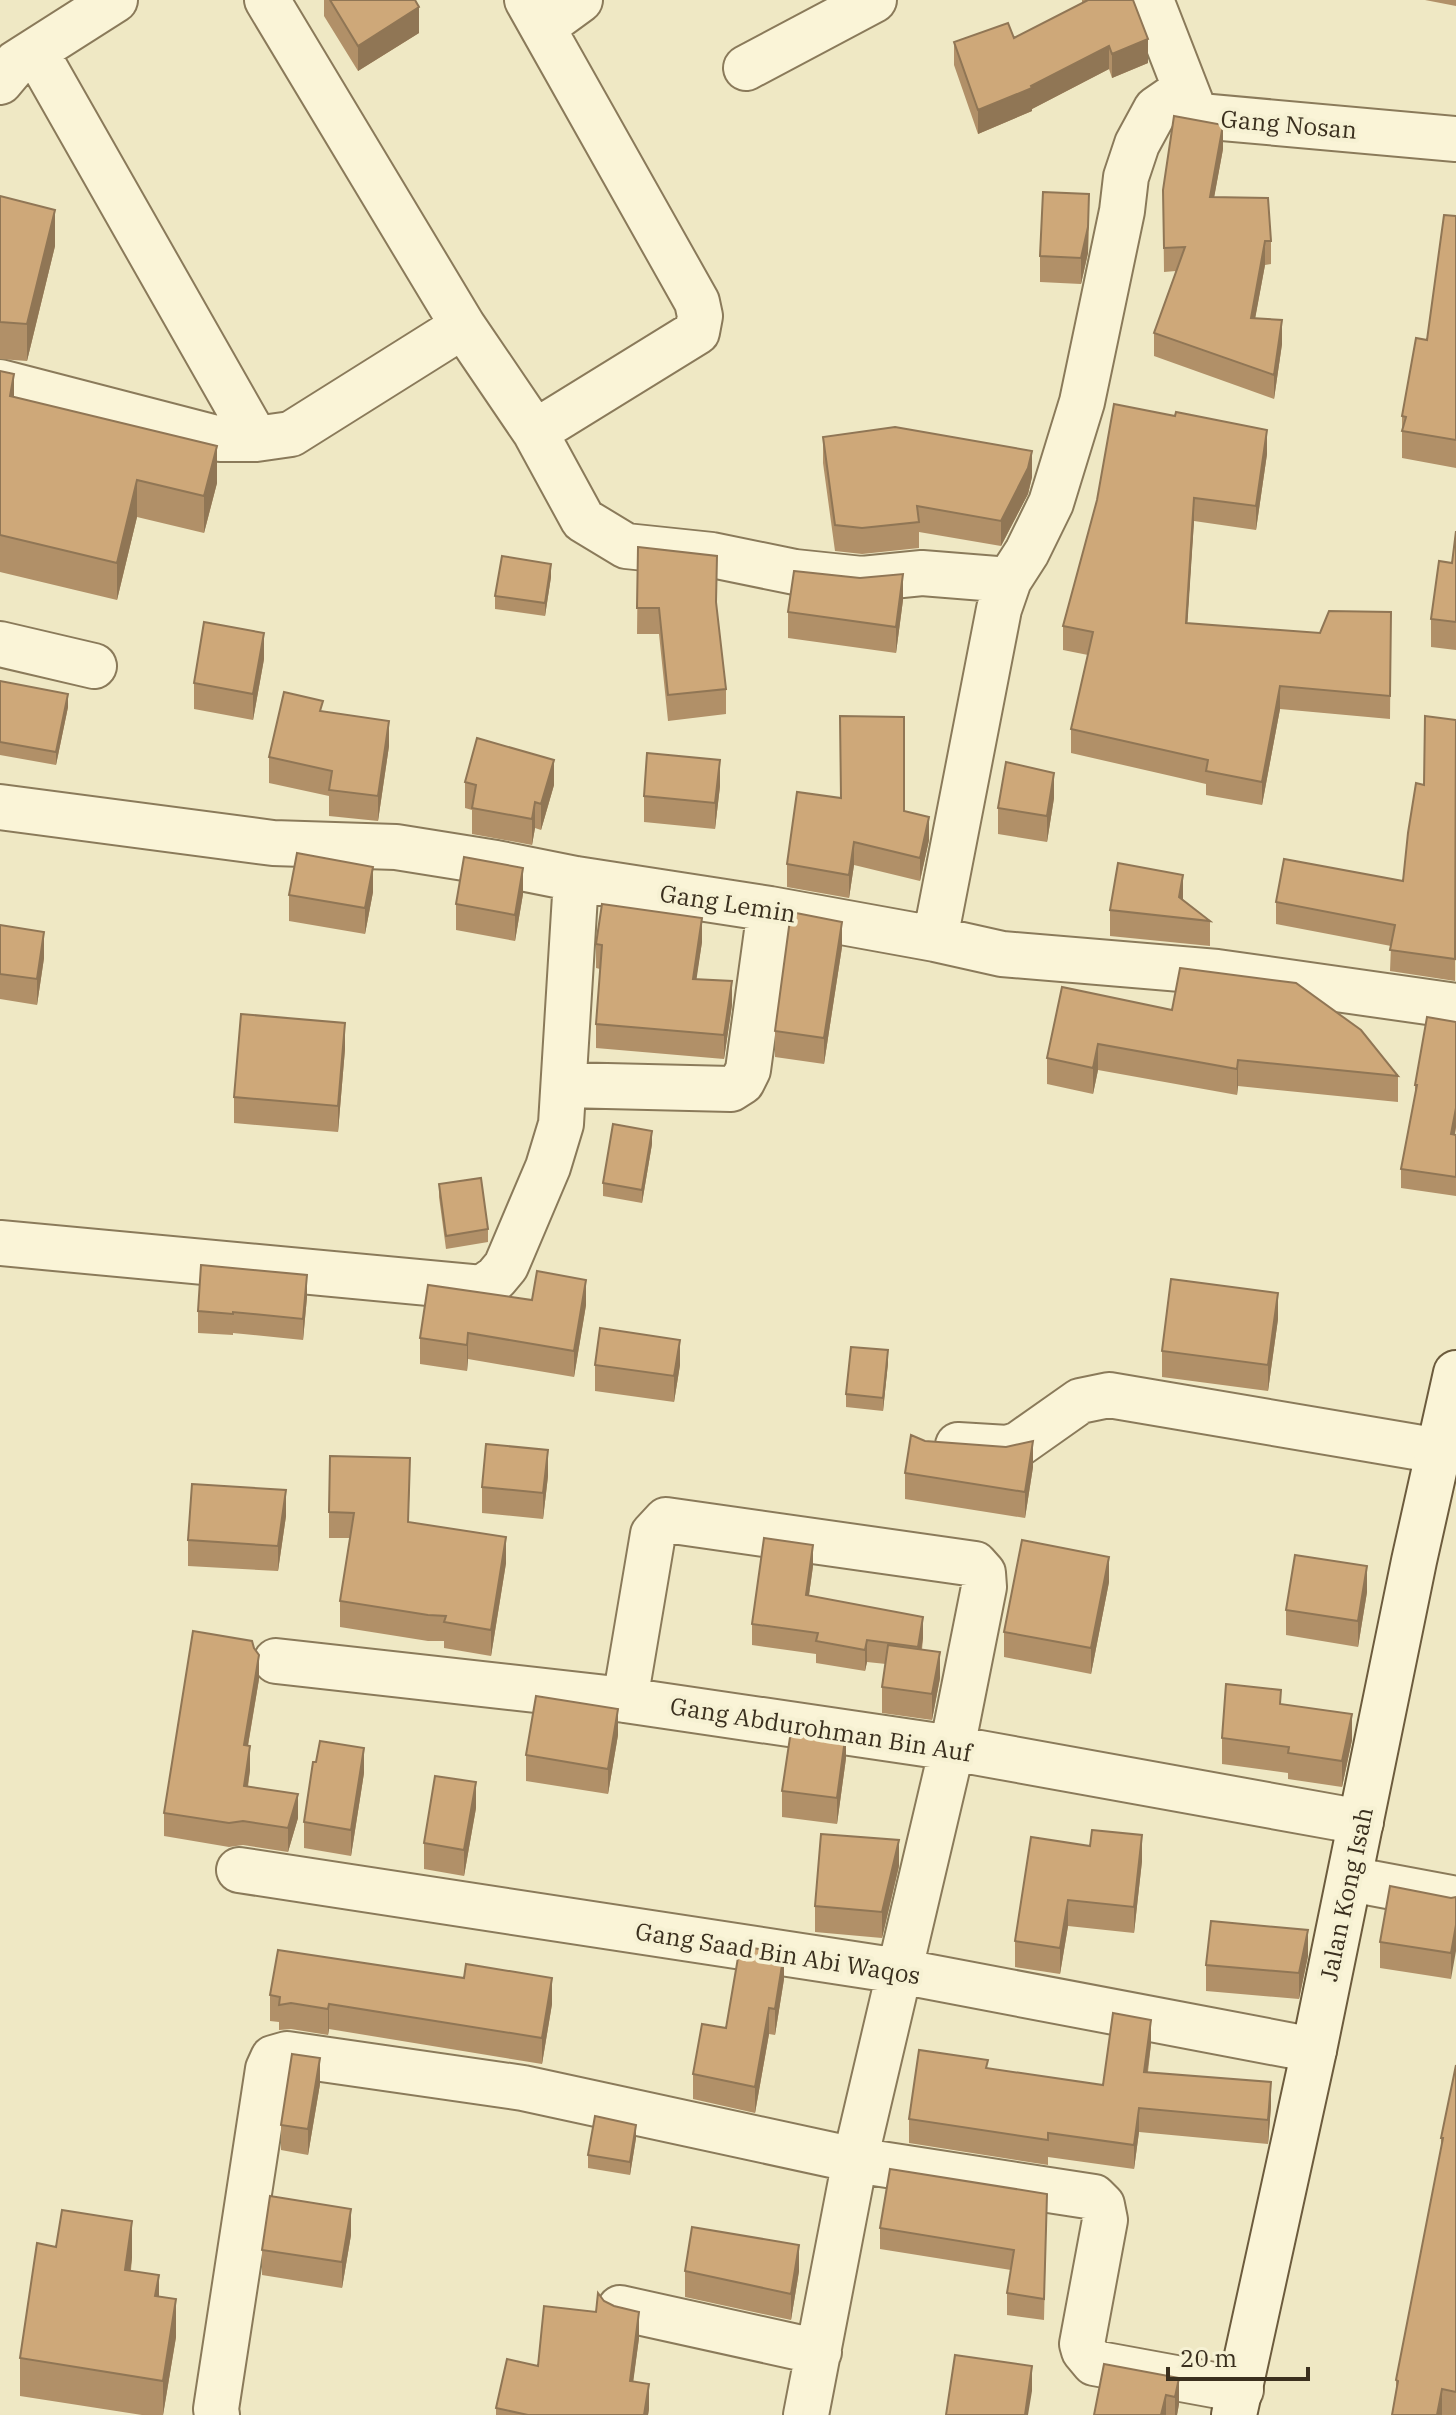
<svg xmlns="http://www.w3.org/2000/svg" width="1456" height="2415" viewBox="0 0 1456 2415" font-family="'IBM Plex Serif',serif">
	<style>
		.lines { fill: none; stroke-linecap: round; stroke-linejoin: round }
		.street-casing { stroke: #8a7a5a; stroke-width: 48 }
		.secondary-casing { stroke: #6c5b3d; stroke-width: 48 }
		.street { stroke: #faf4d7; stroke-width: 44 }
		.secondary { stroke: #faf4d7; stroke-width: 44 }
		.wall { fill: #b19068 }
		.shaded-wall { fill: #907655 }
		.building { fill: #cea879; stroke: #907655; stroke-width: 2 }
		.labels { text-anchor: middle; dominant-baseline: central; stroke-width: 8; stroke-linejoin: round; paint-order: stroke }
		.street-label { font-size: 24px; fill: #3a2f1e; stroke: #f6f1d3 }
	</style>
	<rect width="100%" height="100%" fill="#efe8c4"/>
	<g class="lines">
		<!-- street casing -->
		<g class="street-casing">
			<path id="street" d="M267,0l196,326 72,106 162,-100 3,-16 -3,-14 -170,-302
				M1151,0l42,108 7,8 256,23
				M543,27l37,-27
				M36,52l220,387
				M746,68l128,-68
				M0,82l16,-19 99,-63
				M0,382l220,57h36l35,-5 172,-108
				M535,432l48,88 43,26 86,9 83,17 67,7 60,-6 87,7
				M0,644l94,22
				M0,807l273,36 123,4 100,16 80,16 194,30 165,30 67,15 215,18 239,34
				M935,939l64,-330 10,-29 18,-28 24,-49 31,-101 40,-191 4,-34 11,-33 19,-35 29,-20
				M565,1085l166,4 11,-7 6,-12 22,-161
				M0,1243l482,45 14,-10 10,-12 42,-99 13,-43 15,-245
				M958,1445l50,3 11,-4 61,-43 29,-6 330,56
				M276,1661l349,39 327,48 409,74
				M625,1700l28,-166 13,-14 309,44 8,9 1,14 -32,161 -97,412 -49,255
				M239,1870l660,101 415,79
				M1350,1879l106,20
				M620,2308l199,44
				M217,2415l-1,-6 52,-340 5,-11 14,-4 236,34 332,72 239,37 8,8 3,15 -23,124 2,7 10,12 147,27"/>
		</g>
		<!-- secondary casing -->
		<g class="secondary-casing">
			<path id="secondary" d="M1234,2415l80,-365 100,-489 42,-188"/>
		</g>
		<!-- street -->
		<use href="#street" class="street"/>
		<!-- secondary -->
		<use href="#secondary" class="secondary"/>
	</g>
	<!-- wall -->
	<path class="wall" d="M324,0h91l4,33 -61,38 -34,-55z
		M1082,0h51l15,63 -36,15 -3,-9 -77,40v2l-54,23 -24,-69v-23l60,-4 68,-35z
		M1425,0h31v6z
		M1223,149l-9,48 57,44v23l-6,1 -10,53 27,26 -8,55 -120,-43v-23l22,-62 -12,1 -1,-82z
		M0,196l55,50 -28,115 -27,-2z
		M1456,216v252l-54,-10v-42l25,-76z
		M1089,219l-1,34 -7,31 -41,-2v-26z
		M0,371l14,26 203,86 -13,50 -67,-16 -20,83 -117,-28z
		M823,437l209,40 -4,17 -27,52 -82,-14v16l-57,6 -27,-3 -12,-88z
		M1267,454l-11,76 -62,-9 -7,102 133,10 71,-21 -1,107 -110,-10 -18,96 -56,-10v-11l-135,-31v-24l17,-74 -25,-5v-24l34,-126z
		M1456,531v119l-25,-3v-28l21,-56z
		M638,547l79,35 -1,26 10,81v25l-58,7 -9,-87h-22z
		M551,577l-6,39 -50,-7v-13z
		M903,600l-7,53 -108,-15v-26z
		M264,659l-11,61 -59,-11v-26z
		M0,681l68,26 -12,58 -56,-10z
		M323,711l66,35 -11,75 -49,-5v-20l-60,-13v-26z
		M1456,720l-1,261 -65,-10 1,-25 -115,-22v-22l127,-21 21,-96z
		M465,782l89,3 -13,45 -6,-2 -3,17 -60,-11v-24l-7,-2z
		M720,786l-5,43 -71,-7v-26z
		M1054,798l-7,44 -49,-8v-26z
		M904,811l25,29 -9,41 -66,-16 -5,33 -62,-11v-23z
		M373,892l-8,42 -76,-13v-26z
		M523,894l-8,47 -59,-11v-26z
		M1183,901l27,20v25l-100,-10v-26z
		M0,925l44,33 -7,47 -37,-6z
		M702,942l-6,37 36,26 -8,54 -128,-11v-24l4,-55 -4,-1v-24z
		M842,947l-18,117 -49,-7v-26z
		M1062,987l336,89v26l-160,-16 -1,9 -139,-25 -5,24 -46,-10v-26z
		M1456,1022v105l-1,8h1v61l-55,-8v-19l14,-74v-10z
		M345,1049l-7,83 -104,-9v-26z
		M652,1144l-10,59 -39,-7v-13z
		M439,1184l49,45v13l-42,7 -7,-52z
		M307,1297l-4,43 -70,-7v2l-35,-2v-22z
		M532,1300l54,5 -12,72 -106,-18 -1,12 -47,-7v-26z
		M1278,1319l-10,72 -106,-14v-26z
		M888,1363l-5,48 -37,-4v-13z
		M595,1365h85l-6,37 -79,-11z
		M925,1441l108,26 -8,51 -120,-19v-26z
		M548,1476l-5,43 -61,-6v-26z
		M410,1483l-2,39 98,41 -15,93 -47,-8v-7h-16l-88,-14v-26l10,-63h-21v-26z
		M286,1516l-8,55 -90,-5v-26z
		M813,1566l-4,29 114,43 -1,12 18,28 -8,42 -50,-7v-26l4,-23 -19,-2 -2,9 -49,-8v-9l-64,-9v-21z
		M1109,1582l-18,92 -87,-17v-25z
		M1367,1592l-9,55 -72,-12v-25z
		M259,1679l-11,67 2,24 -2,17 50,31 -10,34 -45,-7 -14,2 -65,-11v-23z
		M1281,1704l71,36 -10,47 -54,-8v-6l-66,-9v-26z
		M618,1735l-10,59 -82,-13v-26z
		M846,1758l-9,66 -55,-7v-26z
		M364,1773l-13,83 -47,-8v-26z
		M476,1808l-12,68 -40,-7v-26z
		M1031,1837l111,24 -8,72 -66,-7 -8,48 -45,-7v-26z
		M899,1866l-17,72 -67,-6v-26z
		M1451,1898v81l-71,-11v-26z
		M1308,1956l-9,43 -93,-8v-26z
		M784,1979l-9,56 -6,-1 -14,79 -62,-14v-25l33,-46z
		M270,1995l282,9 -10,60 -213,-35 -1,6 -37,-6 -12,1v-8l-9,-1z
		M1151,2044l-3,28 123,34 -3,38 -129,-12 -5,37 -86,-12v8l-139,-22v-24l79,-50 115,16z
		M1456,2065v350h-64l4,-23v-12l45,-231v-11z
		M320,2084l-12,71 -27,-5v-25z
		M636,2138l-6,37 -42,-7v-13z
		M1047,2194l-3,126 -37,-5v-22l4,-23 -131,-21v-21z
		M351,2235l-9,53 -80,-13v-25z
		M132,2258l-1,12 28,26 17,41 -13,78h-21l-122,-19v-38z
		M685,2271h114l-8,49 -106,-23z
		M604,2301l35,37 -6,43 16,28 -1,6h-152v-7l100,-96z
		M1179,2378v26l-2,11h-83z"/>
	<!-- shaded-wall -->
	<path class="shaded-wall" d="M419,7v26l-61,38v-25z
		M1148,39v24l-36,15v-24z
		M1109,46v23l-77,40v2l-54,23v-24l53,-24z
		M1223,125v24l-13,71v-23z
		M1089,194l-1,59 -7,31v-26z
		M55,210v36l-28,115v-37z
		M1265,241v24l-14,76v-23z
		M1282,320v24l-8,55v-24z
		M14,374v37l-4,-15z
		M1267,430v24l-11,76v-24z
		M217,446v37l-13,50v-37z
		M1032,451v26l-4,17 -27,52v-25z
		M137,480v37l-20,83v-37z
		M1194,498v23l-8,125v-23z
		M551,564v13l-6,39v-13z
		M903,574v26l-7,53v-26z
		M264,633v26l-11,61v-26z
		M1280,686v23l-18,96v-23z
		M68,694v13l-12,58v-13z
		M389,721v25l-11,75v-25z
		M554,760v25l-13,45v-26z
		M720,760v26l-5,43v-26z
		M1054,773v25l-7,44v-26z
		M535,802v26l-3,17v-26z
		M929,817v23l-9,41v-23z
		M854,842v23l-5,33v-23z
		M373,867v25l-8,42v-26z
		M523,868v26l-8,47v-26z
		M1183,875v26l-4,-4z
		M702,918v24l-9,61v-24z
		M842,922v25l-18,117v-26z
		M44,932v26l-7,47v-26z
		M732,981v24l-8,54v-24z
		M345,1023v26l-7,83v-26z
		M1098,1044v26l-5,24v-26z
		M1238,1060v26l-1,9v-26z
		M1456,1108v19l-5,26v-19z
		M652,1131v13l-10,59v-13z
		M307,1275v22l-4,43v-21z
		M586,1280v25l-12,72v-26z
		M1278,1293v26l-10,72v-26z
		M468,1333v26l-1,12v-26z
		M680,1340v25l-6,37v-26z
		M888,1350v13l-5,48v-13z
		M1033,1441v26l-8,51v-26z
		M548,1450v26l-5,43v-26z
		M286,1490v26l-8,55v-25z
		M506,1537v26l-15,93v-26z
		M813,1545v21l-7,50v-21z
		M1109,1557v25l-18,92v-26z
		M1367,1566v26l-9,55v-26z
		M923,1617v21l-5,31v-22z
		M867,1640v22l-2,9v-21z
		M940,1652v26l-8,42v-26z
		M259,1655v24l-15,89v-23z
		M618,1709v26l-10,59v-25z
		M1352,1714v26l-10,47v-26z
		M846,1732v26l-9,66v-26z
		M250,1746v24l-6,40v-24z
		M364,1748v25l-13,83v-26z
		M476,1782v26l-12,68v-26z
		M298,1794v24l-10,34v-24z
		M1142,1835v26l-8,72v-26z
		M899,1840v26l-17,72v-26z
		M1068,1900v26l-8,48v-26z
		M1456,1925v26l-5,28v-26z
		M1308,1930v26l-9,43v-26z
		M784,1953v26l-9,56v-26z
		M552,1978v26l-10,60v-26z
		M329,2004v25l-1,6v-26z
		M769,2008v26l-14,79v-26z
		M1151,2020v24l-7,52v-24z
		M320,2058v26l-12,71v-26z
		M1271,2082v24l-3,38v-24z
		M1139,2108v24l-5,37v-24z
		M636,2125v13l-6,37v-13z
		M351,2209v26l-9,53v-26z
		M132,2221v37l-7,49v-37z
		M799,2245v26l-8,49v-26z
		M159,2275v37l-4,-16z
		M176,2299v38l-13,78v-34z
		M639,2312v26l-9,68v-25z
		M1032,2366v25l-4,24h-3z
		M1179,2378v26l-2,11h-2v-18z
		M649,2384v25l-1,6h-4z
		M1442,2389v26h-5z
		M1166,2395v20h-5z"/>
	<!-- building -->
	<path class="building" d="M330,0h85l4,7 -61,39z
		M1088,0h45l15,39 -36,15 -3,-8 -78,40 1,2 -54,22 -24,-68 54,-19 6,15z
		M1174,116l49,9 -13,72 58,1 3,43h-6l-14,77 31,2 -8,55 -120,-42 31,-86 -21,1 -1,-58z
		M1043,192l46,2 -1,33 -7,31 -41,-2z
		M0,196l55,14 -28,114 -27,-2z
		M1444,215l12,1v224l-54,-9 4,-14 -4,-1 14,-78 11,2z
		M0,371l14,3 -4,22 207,50 -13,50 -67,-16 -20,83 -117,-28z
		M1114,404l61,12 1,-4 91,18 -11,76 -62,-8 -8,125 134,10 9,-22 62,1 -1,84 -110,-10 -18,96 -56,-11 2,-11 -137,-31 22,-97 -30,-6 34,-126z
		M895,427l137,24 -4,17 -27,53 -84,-15 2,16 -57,6 -27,-3 -12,-88z
		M1456,531v91l-25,-3 8,-58 13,2z
		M638,547l79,9 -1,46 10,87 -58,6 -9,-87h-22z
		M502,556l49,8 -6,39 -50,-7z
		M794,571l66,7 43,-4 -7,53 -108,-15z
		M204,622l60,11 -11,61 -59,-11z
		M0,681l68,13 -12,58 -56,-10z
		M284,692l39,9 -3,10 69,10 -11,75 -49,-6 3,-19 -63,-14z
		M840,716l64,1v94l25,6 -9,41 -66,-16 -5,33 -62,-11 10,-72 44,6z
		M1425,716l31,4 -1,239 -65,-9 5,-25 -119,-23 8,-43 119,22 5,-48 8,-50 8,2z
		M477,738l77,22 -13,44 -6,-2 -3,17 -60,-11 4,-23 -11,-3z
		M647,753l73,7 -5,43 -71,-7z
		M1006,762l48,11 -7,43 -49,-8z
		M297,853l76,14 -8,41 -76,-13z
		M464,857l59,11 -8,47 -59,-11z
		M1118,863l65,12 -4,22 31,24 -100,-11z
		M602,904l100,14 -9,61 39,2 -8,54 -128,-11 6,-79 -6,-1z
		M791,912l51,10 -18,116 -49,-7z
		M0,925l44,7 -7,47 -37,-5z
		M1180,968l116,15 65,47 37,46 -160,-16 -1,9 -139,-25 -5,24 -46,-10 15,-71 110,23z
		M241,1014l104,9 -7,83 -104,-9z
		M1427,1017l29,5v86l-5,26 5,1v42l-55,-8 16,-84h-2z
		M613,1124l39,7 -10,59 -39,-7z
		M481,1178l7,51 -42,7 -7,-52z
		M201,1265l106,10 -4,44 -70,-7v2l-35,-3z
		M537,1271l49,9 -12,71 -106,-18 -1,12 -47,-7 8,-53 104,15z
		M1171,1279l107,14 -10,72 -106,-14z
		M600,1328l80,12 -6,36 -79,-11z
		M851,1347l37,3 -5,48 -37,-4z
		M911,1435l14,6 81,6 27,-6 -8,51 -120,-19z
		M486,1444l62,6 -5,43 -61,-6z
		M330,1456l80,2 -2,64 98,15 -15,93 -47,-8 2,-6 -18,-1 -88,-14 14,-88 -25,-1z
		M192,1484l94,6 -8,56 -90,-6z
		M764,1538l49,7 -7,50 117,22 -5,30 -51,-7 -2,10 -49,-9 2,-8 -66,-9z
		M1022,1540l87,17 -18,91 -87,-16z
		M1295,1555l72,11 -9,55 -72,-11z
		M193,1631l59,10 2,7 5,7 -15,90 6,1 -6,40 54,8 -10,34 -45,-7 -14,2 -65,-10z
		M888,1645l52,7 -8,42 -50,-7z
		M1226,1684l55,6 -1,14 72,10 -10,47 -54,-8 1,-6 -67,-9z
		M536,1696l82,13 -10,60 -82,-14z
		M792,1724l54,8 -9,66 -55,-7z
		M320,1741l44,7 -13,82 -47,-8 9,-60h3z
		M435,1776l41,6 -12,68 -40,-7z
		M1092,1830l50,5 -8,72 -66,-7 -8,48 -45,-7 16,-104 59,9z
		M821,1834l78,6 -17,72 -67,-6z
		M1390,1886l61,12 5,-1v28l-5,28 -71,-11z
		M1211,1921l97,9 -9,43 -93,-8z
		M740,1946l44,7 -9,56 -6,-1 -14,79 -62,-13 9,-50 24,4z
		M278,1950l186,28 2,-14 86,14 -10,60 -213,-34 -1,5 -37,-6 -12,2 1,-8 -10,-2z
		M1113,2013l38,7 -7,52 127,10 -3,38 -129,-12 -5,37 -86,-12v7l-139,-21 10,-69 69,10 -2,8 117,17z
		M292,2054l28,4 -12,71 -27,-4z
		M1456,2065v327l-14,-3 -5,26h-45l6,-34 -2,-1 47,-242h-2z
		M595,2116l41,9 -6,37 -42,-7z
		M890,2169l157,25 -3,105 -37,-6 7,-43 -134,-22z
		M270,2196l81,13 -9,53 -80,-12z
		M62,2210l70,11 -7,49 34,5 -4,21 21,3 -13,82 -143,-23 17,-115 19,4z
		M692,2227l107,18 -8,49 -106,-23z
		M598,2293l6,8 10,5 25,6 -9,69 19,3 -5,31h-116l-32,-7 11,-49 31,7 6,-60 52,6z
		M955,2355l77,11 -7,49h-79z
		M1104,2364l75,14 -4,19 -9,-2 -5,20h-67z"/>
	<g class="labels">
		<!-- street labels -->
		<g class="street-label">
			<text transform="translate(1289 124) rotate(5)">Gang Nosan</text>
			<text transform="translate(728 903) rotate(9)">Gang Lemin</text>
			<text transform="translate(821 1729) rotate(9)">Gang Abdurohman Bin Auf</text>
			<text transform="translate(1346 1894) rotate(-78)">Jalan Kong Isah</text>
			<text transform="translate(778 1953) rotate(9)">Gang Saad Bin Abi Waqos</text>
		</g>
	</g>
	<!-- scale -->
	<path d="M1168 2367v12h140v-12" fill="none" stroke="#3a2f1e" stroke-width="4"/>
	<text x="1180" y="2367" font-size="24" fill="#3a2f1e" stroke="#f6f1d3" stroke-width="6" paint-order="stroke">20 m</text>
</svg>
